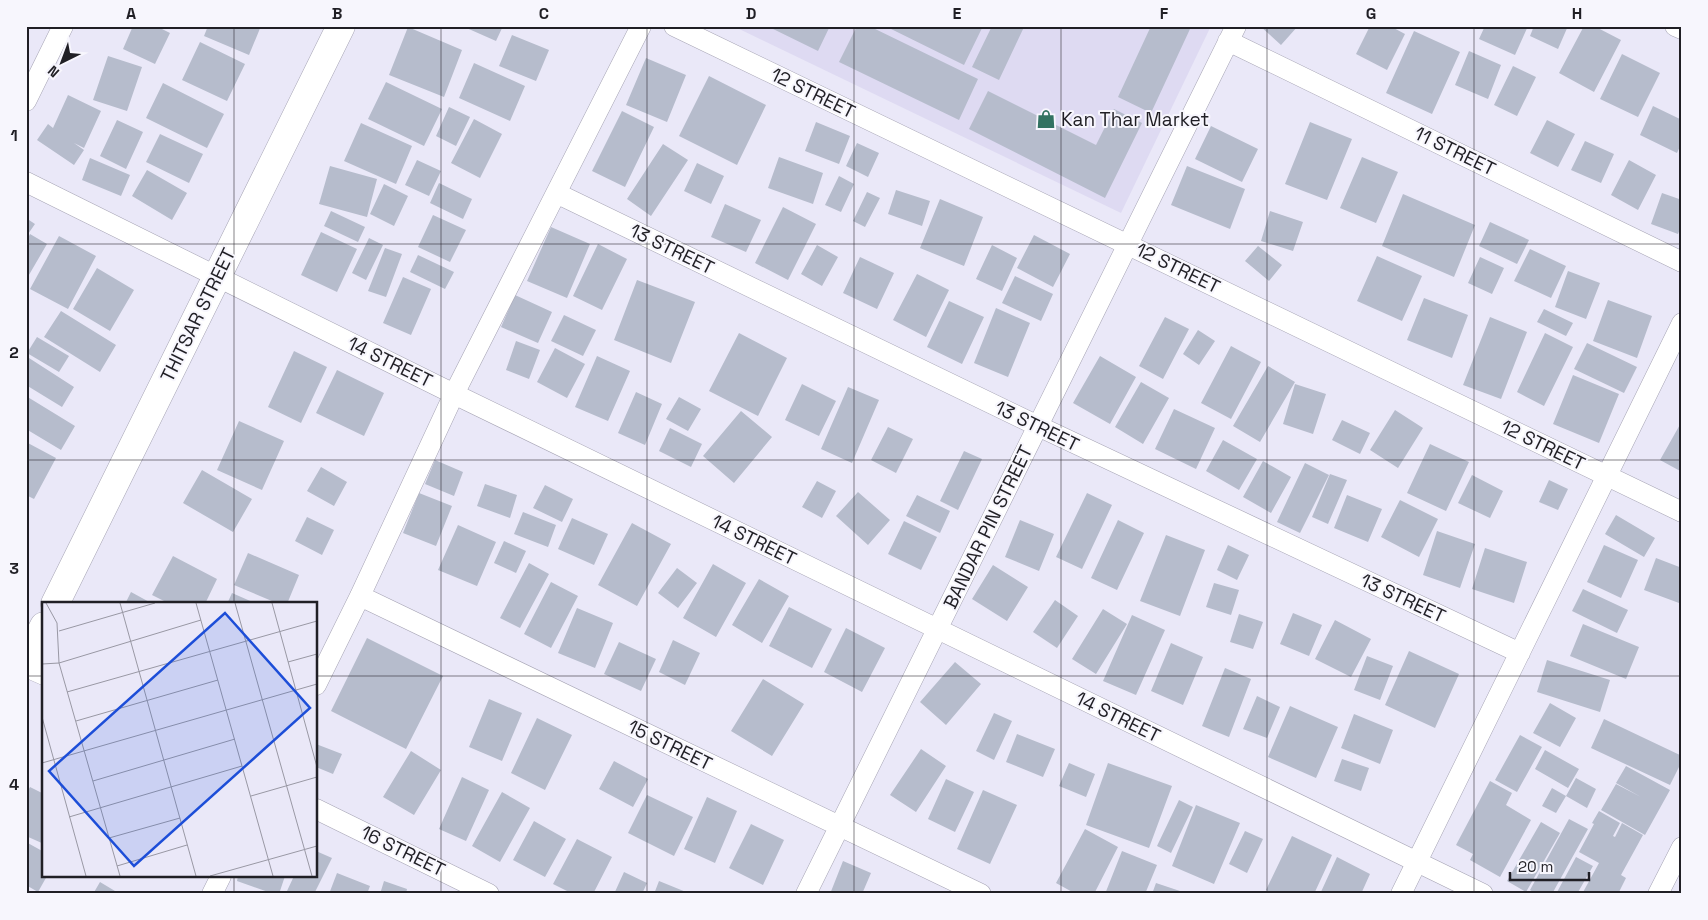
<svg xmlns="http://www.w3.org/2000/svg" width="1708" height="920" viewBox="0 0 1708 920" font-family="'Space Grotesk',sans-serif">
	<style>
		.built { fill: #dedaf2 }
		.building { fill: #b6bccc }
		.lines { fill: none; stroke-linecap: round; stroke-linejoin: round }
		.street-casing { stroke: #a6a4b4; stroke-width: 21 }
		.secondary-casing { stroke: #a6a4b4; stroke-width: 29 }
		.street { stroke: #fff; stroke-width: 20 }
		.secondary { stroke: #fff; stroke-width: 28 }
		.grid { fill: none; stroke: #201f25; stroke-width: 1; stroke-opacity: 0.55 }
		.labels { text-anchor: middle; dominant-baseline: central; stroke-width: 4; stroke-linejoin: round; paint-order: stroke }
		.street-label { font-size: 19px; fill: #201f25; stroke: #f7f6fd }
		.poi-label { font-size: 19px; fill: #201f25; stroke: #f7f6fd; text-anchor: start }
		.inset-road { fill: none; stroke: #9998a4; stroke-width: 1 }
		.view { fill: #1d4ed8; fill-opacity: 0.15; stroke: #1d4ed8; stroke-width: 2.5 }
		.inset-edge { fill: none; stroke: #201f25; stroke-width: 2.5 }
		.neatline { fill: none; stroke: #201f25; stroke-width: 2 }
		.grid-label { font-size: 16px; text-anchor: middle; font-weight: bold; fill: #201f25 }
	</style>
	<rect width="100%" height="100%" fill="#eae8f8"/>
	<!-- built -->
	<path class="built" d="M733,26h478l-90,187z"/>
	<!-- building -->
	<path class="building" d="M133,26h23l14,7 -15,31 -32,-15z
		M208,26h53l-12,29 -45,-19z
		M462,26h41l-7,15z
		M767,26h63l-12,25z
		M857,26h12l109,53 -19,41 -120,-58z
		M885,26h98l-19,39z
		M992,26l32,1 -25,53 -27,-13z
		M1151,26h33l6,3 -39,84 -33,-16z
		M1260,26h38l-17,19z
		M1370,26h20l15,8 -18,36 -31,-16z
		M1485,26h43l-13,29 -36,-16z
		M1534,26h34l-10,23 -28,-13z
		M1584,26h10l27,14 -27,52 -35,-19z
		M408,27l54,23 -18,47 -55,-22z
		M1414,31l46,21 -28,62 -46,-21z
		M512,35l37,15 -13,31 -37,-15z
		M200,42l45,22 -18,37 -45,-21z
		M1469,51l32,14 -13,34 -33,-14z
		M1622,54l38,19 -22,44 -38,-18z
		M108,56l34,11 -15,44 -34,-11z
		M646,58l40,17 -19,47 -41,-17z
		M474,63l51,23 -15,35 -51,-23z
		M1513,66l23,11 -19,39 -23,-11z
		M709,76l57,29 -29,60 -58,-29z
		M386,82l56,27 -18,37 -56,-27z
		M163,83l61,31 -17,34 -61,-30z
		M988,91l108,54 18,-36 28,14 -37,75 -136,-69z
		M68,95l33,16 -17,37 -10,-5 10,7 -10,15 -37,-25 11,-16 5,4z
		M1653,106l29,14v22l-5,11 -37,-18z
		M449,107l21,10 -14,29 -20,-10z
		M622,111l32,16 -29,60 -33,-16z
		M474,119l28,15 -22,44 -29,-15z
		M117,120l26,12 -17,37 -26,-13z
		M1547,120l28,14 -17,33 -28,-14z
		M816,122l34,14 -11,28 -34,-13z
		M1310,122l42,17 -25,61 -42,-16z
		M361,123l51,23 -16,38 -52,-23z
		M1211,126l47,23 -16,33 -47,-23z
		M160,134l43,20 -14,29 -43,-21z
		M1585,141l29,13 -13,29 -30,-13z
		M857,143l22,10 -11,24 -22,-11z
		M663,144l25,16 -37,56 -24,-17z
		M779,157l44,16 -10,31 -45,-16z
		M1362,157l36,15 -22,51 -36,-15z
		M90,158l40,17 -9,21 -39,-16z
		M417,160l24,11 -12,25 -24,-11z
		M1629,160l27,15 -18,35 -27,-15z
		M697,163l27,13 -13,28 -27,-13z
		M330,166l47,13 -10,38 -48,-13z
		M1187,166l58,23 -15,40 -59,-24z
		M147,170l40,23 -15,27 -40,-24z
		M839,176l15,8 -13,28 -16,-7z
		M439,183l33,16 -9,20 -33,-16z
		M384,184l24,12 -14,30 -24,-12z
		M896,190l34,11 -8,25 -34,-12z
		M867,192l13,6 -15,29 -12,-6z
		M1662,193l20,7v24l-4,10 -27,-10z
		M1403,194l72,31 -21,52 -72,-31z
		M940,199l43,18 -19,49 -44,-18z
		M725,204l36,16 -15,32 -35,-15z
		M783,207l33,17 -28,56 -33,-17z
		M331,211l34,16 -7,15 -34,-16z
		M1270,211l33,11 -10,29 -32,-10z
		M433,215l33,15 -16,32 -32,-15z
		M26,218l9,6 -9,13z
		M1490,222l39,18 -12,24 -38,-18z
		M551,227l39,17 -23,54 -40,-17z
		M321,232l36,17 -20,43 -36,-17z
		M30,234l17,10 -21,36v-38z
		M1034,235l36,19 -17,33 -36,-19z
		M59,236l37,20 -28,53 -38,-20z
		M369,238l14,7 -17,35 -14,-7z
		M598,244l29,15 -25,51 -29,-14z
		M817,245l21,12 -16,29 -21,-12z
		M992,245l25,13 -15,33 -26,-12z
		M1258,246l24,19 -13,16 -24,-20z
		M385,248l17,6 -16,43 -18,-6z
		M1530,249l36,17 -15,32 -37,-17z
		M418,255l36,17 -9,17 -35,-17z
		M1377,256l45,20 -20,45 -45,-20z
		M860,257l34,16 -17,36 -34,-16z
		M1480,257l24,11 -12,26 -24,-11z
		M97,268l37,22 -24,41 -37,-22z
		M1568,271l32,12 -14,36 -31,-12z
		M917,274l32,16 -23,47 -33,-17z
		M1015,276l38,18 -12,27 -39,-18z
		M403,277l28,12 -20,46 -28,-12z
		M637,280l58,22 -24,61 -57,-23z
		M515,295l37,17 -14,31 -37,-16z
		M1424,298l44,17 -16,43 -45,-18z
		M1608,300l44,16 -15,42 -44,-17z
		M949,301l35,16 -22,47 -35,-17z
		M996,308l34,15 -22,54 -34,-14z
		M1544,309l29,14 -7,13 -29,-14z
		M61,311l55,34 -16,27 -56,-35z
		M564,315l32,15 -13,26 -32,-15z
		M1165,317l24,12 -26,50 -24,-13z
		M1490,317l37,15 -26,67 -38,-14z
		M1198,330l17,11 -16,24 -16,-11z
		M739,333l48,25 -29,58 -49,-25z
		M1545,333l28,14 -29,59 -27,-14z
		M37,337l32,19 -10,16 -32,-19z
		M516,341l24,9 -11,29 -23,-9z
		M1587,343l50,24 -13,26 -50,-24z
		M1231,346l30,16 -30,57 -30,-16z
		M555,348l30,16 -18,34 -30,-16z
		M294,351l33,16 -26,56 -33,-16z
		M597,356l33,15 -22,50 -33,-14z
		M1100,356l36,21 -26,47 -37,-21z
		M29,358l45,29 -12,20 -36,-22v-22z
		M1268,366l27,16 -35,60 -27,-16z
		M337,370l47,23 -20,43 -48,-23z
		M1573,375l46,19 -20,49 -46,-19z
		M1141,382l28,16 -26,46 -28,-17z
		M802,384l34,17 -17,35 -34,-16z
		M1295,384l31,10 -13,40 -30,-10z
		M848,387l31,13 -27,63 -31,-14z
		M636,392l26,12 -17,41 -27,-12z
		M26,396l49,30 -14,24 -35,-21z
		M679,397l22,12 -13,22 -22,-12z
		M1174,409l41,19 -19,41 -41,-20z
		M1395,410l28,18 -25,40 -28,-18z
		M741,411l31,26 -38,46 -31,-27z
		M1342,420l28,13 -10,21 -28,-14z
		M239,421l45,20 -22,49 -45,-20z
		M1682,421v51l-22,-12z
		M888,427l25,12 -17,34 -25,-13z
		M670,428l32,16 -11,23 -32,-16z
		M1223,440l34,19 -18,31 -33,-19z
		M26,442l30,16 -22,41 -8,-4z
		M1430,444l39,18 -23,49 -39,-18z
		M964,451l18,8 -24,51 -18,-9z
		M435,460l28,12 -9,24 -29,-12z
		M1263,461l28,16 -20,36 -28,-16z
		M1305,463l24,12 -29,58 -23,-11z
		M321,467l26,15 -13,24 -27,-15z
		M202,470l50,29 -19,33 -50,-29z
		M1330,474l17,6 -19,44 -16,-7z
		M1472,475l31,16 -13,27 -32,-15z
		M1549,480l19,9 -10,21 -19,-8z
		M817,481l19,10 -14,27 -20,-11z
		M485,484l32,11 -7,23 -33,-12z
		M545,485l28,14 -11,23 -29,-14z
		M858,492l32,28 -22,25 -32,-29z
		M419,493l33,13 -16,40 -33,-13z
		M1087,493l25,12 -30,64 -26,-12z
		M917,495l33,16 -10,22 -34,-17z
		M1347,495l35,14 -14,33 -34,-14z
		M1400,500l38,19 -19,38 -38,-20z
		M523,512l33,13 -8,22 -34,-13z
		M1616,515l39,23 -11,19 -39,-23z
		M307,517l27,13 -12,25 -27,-14z
		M572,518l36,16 -14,31 -36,-16z
		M1020,520l34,14 -15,37 -34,-14z
		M1118,520l26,13 -27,57 -26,-12z
		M904,521l33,16 -16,33 -33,-16z
		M632,523l39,21 -34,62 -39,-21z
		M458,525l38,17 -19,44 -39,-16z
		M1437,531l38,13 -15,44 -37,-13z
		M1166,535l39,15 -25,66 -40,-15z
		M504,541l22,10 -10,22 -22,-10z
		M1228,545l21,10 -12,25 -20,-10z
		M1604,545l34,15 -17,38 -34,-16z
		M1485,548l42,14 -13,41 -42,-14z
		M248,553l51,22 -12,29h-8l-45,-19z
		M173,556l44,23 -12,25h-35l-18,-9z
		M1656,558l26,10v28l-3,7 -35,-13z
		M529,563l20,11 -29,54 -20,-10z
		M713,564l33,19 -30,54 -33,-19z
		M993,565l35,22 -21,34 -35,-22z
		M677,568l20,15 -19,25 -20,-15z
		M759,579l30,17 -27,47 -30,-18z
		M551,582l27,14 -27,52 -27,-14z
		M1214,583l25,7 -8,25 -25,-8z
		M1583,589l45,21 -11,23 -45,-22z
		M131,592l22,12h-28z
		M232,593l25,11h-30z
		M1055,600l23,16 -21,32 -24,-16z
		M789,607l43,22 -20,39 -43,-22z
		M577,608l36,15 -18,45 -37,-15z
		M1103,609l24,15 -31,50 -24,-15z
		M1293,613l29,12 -13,31 -29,-12z
		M1239,614l24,8 -10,27 -23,-7z
		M1132,615l33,15 -29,65 -33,-14z
		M1335,620l36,19 -20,38 -36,-18z
		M1583,624l56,23 -13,32 -56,-23z
		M846,628l39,20 -23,44 -38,-20z
		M367,638l76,38 -37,73 -75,-38z
		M673,640l27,13 -15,32 -26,-13z
		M619,642l37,17 -15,32 -37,-17z
		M1171,643l32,14 -20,48 -32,-14z
		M1409,651l50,23 -24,54 -50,-23z
		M1367,656l26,10 -13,34 -26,-10z
		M1547,660l63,20 -10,32 -63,-20z
		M955,662l26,22 -35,41 -26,-23z
		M1225,668l26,11 -22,58 -27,-11z
		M763,679l41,25 -32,52 -41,-25z
		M1257,696l23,11 -13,31 -24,-9z
		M489,699l33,14 -20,48 -33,-14z
		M1550,703l26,15 -16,29 -27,-14z
		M1290,706l48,21 -22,51 -48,-21z
		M994,713l18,8 -18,39 -18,-9z
		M1354,714l39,16 -13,34 -39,-16z
		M537,718l35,17 -27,55 -34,-17z
		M1604,719l78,37v5l-12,24 -79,-37z
		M1017,734l38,15 -12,28 -37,-15z
		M1520,735l22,12 -25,45 -22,-12z
		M316,744l26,10 -9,20 -17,-7z
		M921,749l25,17 -30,46 -26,-17z
		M1545,750l34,19 -11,19 -33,-19z
		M411,751l30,19 -27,45 -31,-18z
		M1342,759l27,9 -8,23 -27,-10z
		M614,761l34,18 -15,28 -34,-18z
		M1069,763l26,11 -9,23 -27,-11z
		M1108,763l64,23 -23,62 -63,-23z
		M1626,766l44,24 -25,45 -44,-25 15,-26 25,13 -25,-14z
		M462,777l27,13 -23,51 -27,-12z
		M1576,778l20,11 -9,19 -21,-12z
		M946,779l28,13 -19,40 -27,-13z
		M1490,781l22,12 -6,12 25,15 -31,57 -30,-17 3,-6 -17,-9z
		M30,787l14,7v50l-18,-8v-42z
		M1552,788l14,8 -10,17 -14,-7z
		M983,790l34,15 -27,59 -33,-15z
		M502,792l28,16 -30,54 -28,-16z
		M647,795l46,22 -19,39 -46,-23z
		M707,797l30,14 -22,52 -31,-14z
		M1179,800l14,7 -22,46 -14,-7z
		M1196,805l44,18 -26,61 -42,-18z
		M1599,811l21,12 -7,13 2,1 7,-14 21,12 -22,40 5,3 -8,16h-36l17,-31 -20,-11 15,-28 -2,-1z
		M1569,819l19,10 -36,65h-16l-6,-4z
		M534,821l32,18 -21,38 -32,-17z
		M1541,822l19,11 -34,59 -19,-11z
		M751,824l33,16 -21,45 -34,-17z
		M1085,829l33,18 -24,47h-18l-20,-11z
		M1245,831l18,8 -16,34 -18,-9z
		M1292,836l40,19 -18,39h-40l-8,-4z
		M577,839l35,18 -19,37h-20l-20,-10z
		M26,842l18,10v24h3l-9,16 -12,-7z
		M316,851l16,7 -18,36h-21l-6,-3 7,-15h22z
		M1122,851l35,14 -12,29h-40z
		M1337,857l33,17 -9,20h-41z
		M1576,857l17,9 -16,28h-21z
		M843,861l28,12 -9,21h-32z
		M624,872l23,11 -5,11h-28z
		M337,873l33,13 -3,8h-38z
		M238,876h47l-6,18h-5l-37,-13z
		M384,881l23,8 -1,5h-26z
		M659,881l32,13h-37z
		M100,882l20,12h-27z
		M1156,883l30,10v1h-34z"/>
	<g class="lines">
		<!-- street casing -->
		<g class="street-casing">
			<path id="street" d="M674,26l1008,486
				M1675,26l7,3
				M1228,41l454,221
				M26,101l37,-75
				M26,182l428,212 1029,500
				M556,193l482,233 482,227
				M360,596l621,298
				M26,667l18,8
				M316,685l44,-89 94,-202 187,-368
				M316,809l173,85
				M212,894l9,-18
				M806,894l430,-868
				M1401,894l281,-571
				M1658,894l24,-47"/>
		</g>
		<!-- secondary casing -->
		<g class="secondary-casing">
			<path id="secondary" d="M55,604l286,-578
				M26,661l18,-35"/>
		</g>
		<!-- street -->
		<use href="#street" class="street"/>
		<!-- secondary -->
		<use href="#secondary" class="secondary"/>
	</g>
	<!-- grid -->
	<path class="grid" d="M234,26v578M441,26v868M647,26v868M854,26v868M1061,26v868M1267,26v868M1474,26v868M26,244h1656M26,460h1656M26,676h18M316,676h1366M234,876v18"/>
	<!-- icons -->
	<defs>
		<g id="shop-bare" transform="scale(1.5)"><path d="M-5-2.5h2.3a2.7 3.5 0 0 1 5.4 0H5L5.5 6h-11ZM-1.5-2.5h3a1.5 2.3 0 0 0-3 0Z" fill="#327261" stroke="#f7f6fd" stroke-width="2.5" paint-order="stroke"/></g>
	</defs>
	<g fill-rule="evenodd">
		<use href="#shop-bare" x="1046" y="119"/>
	</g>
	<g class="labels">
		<!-- street labels -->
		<g class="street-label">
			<text transform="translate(813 93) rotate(26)">12 STREET</text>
			<text transform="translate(1455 151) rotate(26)">11 STREET</text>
			<text transform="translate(672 249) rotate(26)">13 STREET</text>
			<text transform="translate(1178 268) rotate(26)">12 STREET</text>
			<text transform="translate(198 315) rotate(-64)">THITSAR STREET</text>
			<text transform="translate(390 362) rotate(26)">14 STREET</text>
			<text transform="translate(1037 426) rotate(26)">13 STREET</text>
			<text transform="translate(1543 445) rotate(26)">12 STREET</text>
			<text transform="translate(988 527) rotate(-64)">BANDAR PIN STREET</text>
			<text transform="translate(754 540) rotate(26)">14 STREET</text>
			<text transform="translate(1403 598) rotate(25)">13 STREET</text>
			<text transform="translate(1118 717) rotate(26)">14 STREET</text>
			<text transform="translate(670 745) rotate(26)">15 STREET</text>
			<text transform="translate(403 851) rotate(26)">16 STREET</text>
		</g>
		<!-- poi labels -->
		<g class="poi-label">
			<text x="1061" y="119">Kan Thar Market</text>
		</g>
	</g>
	<!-- overview -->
	<g transform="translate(42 602)">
		<rect width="275" height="275" fill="#eae8f8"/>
		<path class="inset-road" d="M4,1l11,20 2,40 61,213M78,1l76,273M154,1l77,273M193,1l77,273M230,1l45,164M17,29l96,-28M246,60l29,-8M0,62l17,-1 142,-43M25,90l250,-71M0,115l44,159M34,119l142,-41M0,161l275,-79M51,179l142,-42M209,194l66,-19M27,215l173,-51M67,236l71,-20M75,264l70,-21M168,274l107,-30"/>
		<path class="view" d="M183,11l85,95 -176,158 -85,-95z"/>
		<rect width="275" height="275" class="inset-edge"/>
	</g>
	<!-- border -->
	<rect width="1708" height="920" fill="none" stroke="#f7f6fd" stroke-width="55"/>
	<!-- north arrow -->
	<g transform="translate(62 62) rotate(222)" stroke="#f7f6fd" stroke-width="4" paint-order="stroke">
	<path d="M0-4L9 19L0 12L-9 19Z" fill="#201f25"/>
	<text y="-8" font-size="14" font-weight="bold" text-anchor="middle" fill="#201f25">N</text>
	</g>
	<!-- scale -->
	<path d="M1510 872v8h79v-8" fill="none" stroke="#201f25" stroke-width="2.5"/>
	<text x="1518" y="872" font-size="15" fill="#201f25" stroke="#f7f6fd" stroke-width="4" paint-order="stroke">20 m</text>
	<rect x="28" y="28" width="1652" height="864" class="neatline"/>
	<g class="grid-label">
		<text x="131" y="19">A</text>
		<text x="337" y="19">B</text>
		<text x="544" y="19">C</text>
		<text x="751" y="19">D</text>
		<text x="957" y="19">E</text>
		<text x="1164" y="19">F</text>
		<text x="1371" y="19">G</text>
		<text x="1577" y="19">H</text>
		<text x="14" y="141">1</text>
		<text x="14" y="358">2</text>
		<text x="14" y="574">3</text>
		<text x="14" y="790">4</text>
	</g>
</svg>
